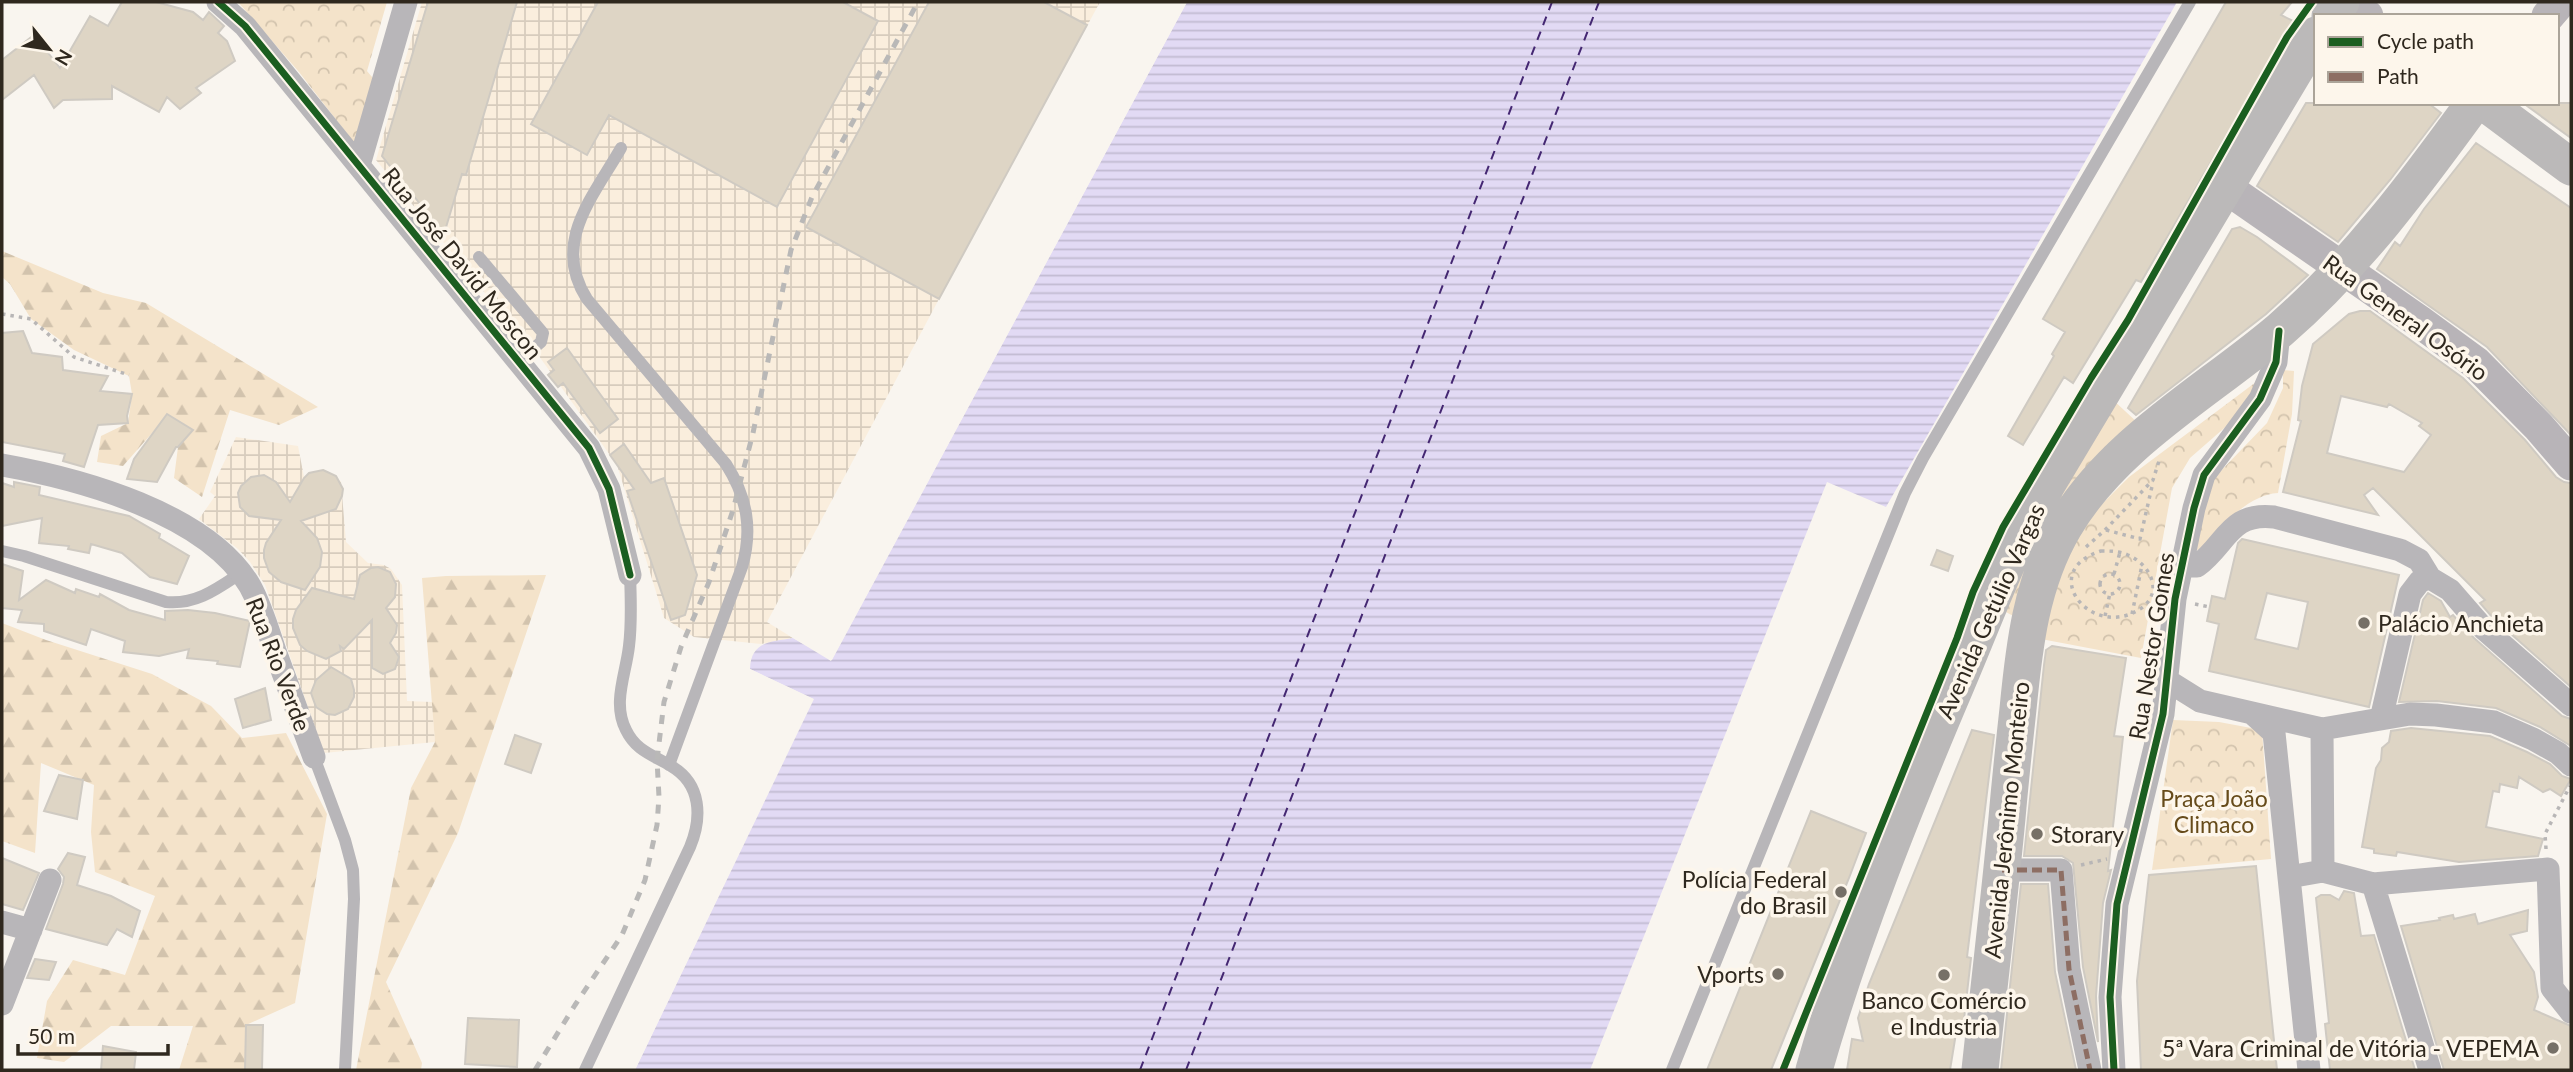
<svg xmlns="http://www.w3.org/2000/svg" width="2573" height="1072" viewBox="0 0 2573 1072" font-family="Lato,sans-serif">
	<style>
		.industrial { fill: url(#industrial-grid) }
		.forest { fill: url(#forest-firs) }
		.park { fill: url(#park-crowns) }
		.water { fill: url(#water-rules) }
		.pier { fill: #f9f5ef }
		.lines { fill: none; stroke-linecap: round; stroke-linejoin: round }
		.ferry { stroke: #442772; stroke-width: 2; stroke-dasharray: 9 7; stroke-linecap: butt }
		.building { fill: #ded5c5; stroke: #cfcac2; stroke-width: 2; fill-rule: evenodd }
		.path { stroke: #b8b6b6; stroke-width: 3.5; stroke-dasharray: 3.5 5; stroke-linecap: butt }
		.lane { stroke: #b8b6b9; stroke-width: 12 }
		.street { stroke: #b8b6b9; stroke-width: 23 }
		.secondary { stroke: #b8b4b8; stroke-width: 33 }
		.primary { stroke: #bbb9b9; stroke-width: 37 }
		.rail { stroke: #b9b8b7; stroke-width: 5; stroke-dasharray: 9 9; stroke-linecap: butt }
		.quiet { stroke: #8d6e63; stroke-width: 5; stroke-dasharray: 10 5; stroke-linecap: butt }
		.cycleway-casing { stroke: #fdf6eb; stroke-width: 11 }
		.cycleway { stroke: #1b5e20; stroke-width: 7 }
		.poi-dot { fill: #767067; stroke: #fdf6eb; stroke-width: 2.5 }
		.labels { text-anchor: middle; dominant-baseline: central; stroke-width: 7; stroke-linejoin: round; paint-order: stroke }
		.street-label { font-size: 23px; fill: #2f281e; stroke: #fdf6eb }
		.poi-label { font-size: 23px; fill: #2f281e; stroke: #fdf6eb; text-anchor: end }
		.park-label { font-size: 23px; fill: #664b1a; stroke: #fdf6eb }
	</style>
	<defs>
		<pattern id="industrial-grid" width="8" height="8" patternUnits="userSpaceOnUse" patternTransform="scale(1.75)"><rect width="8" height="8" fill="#faeedd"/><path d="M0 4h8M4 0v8" fill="none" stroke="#d7ccbd"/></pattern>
		<pattern id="forest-firs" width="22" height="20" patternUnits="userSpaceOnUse" patternTransform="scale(1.75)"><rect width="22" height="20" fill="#f4e3ca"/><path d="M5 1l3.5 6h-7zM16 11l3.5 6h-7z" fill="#d2c3ad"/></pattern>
		<pattern id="park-crowns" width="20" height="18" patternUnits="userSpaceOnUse" patternTransform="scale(1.75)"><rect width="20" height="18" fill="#f4e3ca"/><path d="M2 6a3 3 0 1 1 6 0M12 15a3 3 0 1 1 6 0" fill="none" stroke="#d2c3ad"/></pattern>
		<pattern id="water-rules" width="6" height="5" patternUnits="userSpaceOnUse" patternTransform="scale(1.75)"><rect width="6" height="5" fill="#e2daf4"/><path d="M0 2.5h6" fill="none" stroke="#c2bbd1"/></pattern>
	</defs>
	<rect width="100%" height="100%" fill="#f9f5ef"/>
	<!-- industrial -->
	<path class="industrial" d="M422,2h678l-161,297 -172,323 26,16 -32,6 -67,-7 -30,-19 -47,-153 -91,-127 -6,-2 -144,-176z
		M236,437l62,9 6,31 5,-4 14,-3 13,6 5,6 5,60 22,21 16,2 7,4 11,16 5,116 25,1 3,40 -111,11 -59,-168 -15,-23 -12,-13 -39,-30 16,-23 -5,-4z"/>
	<!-- forest -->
	<path class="forest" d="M2,251l101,42 43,10 172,104 -39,18 -49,-15 -28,87 -28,-19 4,-31 13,-15 -23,-17 -45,51 -26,-4 4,-26 27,-13 4,-29 -3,-18 -55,-26 -43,-31 -21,-35 -8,-7z
		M546,575l-88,258 -72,149 36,81 -1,7h-65l55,-282 24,-46 -13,-164 24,-2z
		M2,623l44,17 106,34 59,32 31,32 44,-5 41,81 -32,189 -49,22 -1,45h-66l14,-44h-82l-47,36 -27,-4 10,-57 26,-41 52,15 30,-79 -60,-24 -4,-40 3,-47 -53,-22 -6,90 -33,-12z"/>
	<!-- park -->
	<path class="park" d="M238,2h149l-20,69 10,12 -22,61 -56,-72z
		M2283,370l11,1 -2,43 -14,79c-31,2 -57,34 -76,55l-9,4 12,-59 10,-16 52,-54 16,-35z
		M2256,382l-11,23 -15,18 -40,35 -18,30 -31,170 -100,-19 27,-95 29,-35 32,-32z
		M2111,398l28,26 -124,193 -20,-11z
		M2173,720l46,2 43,8 9,129 -119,11z"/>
	<!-- water -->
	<path class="water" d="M1187,2h990l-291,505 -59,-25 -237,588h-955l178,-371 -63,-30c1,-28 21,-27 43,-31l39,22z"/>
	<!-- pier -->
	<path class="pier" d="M1183,2h4l-356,659 -43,-26h6l36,21z
		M750,669l64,30 -179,371h-3l177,-369 -60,-29z"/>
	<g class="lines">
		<!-- ferry -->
		<path class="ferry" d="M1140,1070l412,-1068
			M1186,1070l413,-1068"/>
	</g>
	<!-- building -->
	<path class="building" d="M122,2h34l37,10 10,8 6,-8 15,14 -6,7 9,8 8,20 -39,27 5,5 -21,16 -13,-12 -8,15 -47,-26v13l-49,1 -9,8 -20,-33 -32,25v-40l32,-25 26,33 30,-52 18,10z
		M428,2h89l-51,173 -4,-1 -18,60 -62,-78z
		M598,2h245l35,19 -101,186 -168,-92 -22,40 -56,-31z
		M929,2h115l43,23 -148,274 -133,-72z
		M2226,2h66l-11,13 12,6 -152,261 -5,-2 -63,103 -9,-6 -41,68 -15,-9 46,-80 -2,-2 13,-22 -22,-13z
		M2306,103h122l13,10 -51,67 -52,62 -81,-56z
		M2523,103h48v35z
		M2476,143l95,65v227l-84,-88 -110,-78 18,-27 5,4 24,-37z
		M2240,227l17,10 51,38 -42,39 -130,101 -8,-7 104,-179z
		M2360,311h10l93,67 62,62 31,37 8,5 7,1v204l-78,-69 -13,-15 5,-3 -112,-112 -9,7 14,20 -95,-23 18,-71 -3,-1 4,-34 11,-42 36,-30zM2341,396l46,11 2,-3 33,19 -3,3 12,9 -27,37 -77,-19z
		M23,331l9,22 30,4 1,13 45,6 -8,15 32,3 -5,22 1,7 -30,2 -14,42 -21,-6 2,-7 -63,-12v-109z
		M567,348l51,71 -18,14 -37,-50 -5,4 -10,-12 6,-5 -6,-8z
		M167,414l26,16 -15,17h-2l-19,35 -30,-3 7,-20z
		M624,444l27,39 13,-5 33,97 -12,40 -14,5 -44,-129 7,-2 -24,-34z
		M323,470l13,6 7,13 -1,7 -6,13 -35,12 16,17 5,14 -2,15 -15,23 -24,-8 -12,-10 -5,-14v-8l2,-7 15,-23 -32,-4 -9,-9 -2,-14 3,-7 10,-9 13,-2 12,7 14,20 14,-24 5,-5z
		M14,482l26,5 -1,8 90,21 31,18 -1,4 30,18 -12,28 -27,-7 -28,-24 -31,-9 -2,9 -21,-4 1,-3 -30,-3 3,-25 -40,8v-43l12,4z
		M2242,539l157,36 -30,132 -160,-36 10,-47 -12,-3 5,-25 13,3 13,-56zM2267,593l41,9 -10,47 -43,-10z
		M1937,550l16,6 -5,15 -17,-6z
		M2,564l21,7 -4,29 27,-20 29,13 1,-4 23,8 1,-3 29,16 36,10v-9l23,-1 27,3 35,8 -10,46 -23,-3 1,-3 -31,-3 2,-9 -30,7 -36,-4 2,-11 -34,-12 -5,16 -42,-14v-7l-26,-2 4,-12 -20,-2z
		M378,567l12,5 6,12 -1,13 -9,11 11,17 -1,8 -6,10 9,14 -4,12 -12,5 -11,-6v-48l-28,29 -4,-3 1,5 -15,8 -19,-8 -7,-6 -7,-17v-9l3,-9 16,-22 42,11 6,-24 11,-7z
		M2428,593l13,8 9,16 3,-2 21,23 88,78 9,3v27l-31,-19 -44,-19 -59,-7 -38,1 24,-102z
		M2052,646l74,12 -12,78 9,1 -15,134 3,-1 -8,33 -7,93 2,46 -15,-75 -10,-104 -11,-7h-38l20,-191 2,-15z
		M331,667l20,12 3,11v7l-6,12 -13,6 -8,-1 -11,-7 -5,-14 5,-13z
		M265,688l6,32 -28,8 -8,-29z
		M2411,728l79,8 37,16 23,12 12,12 9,3 -10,17 -11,-7 -7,3 -24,-15 -2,11 -17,-4 -1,8 -6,-1 -7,36 57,12 -5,17 -79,6 -62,-10 -1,4 -22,-3v-4l-12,-2 14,-79 5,-8 1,-12 7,-6 2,-11z
		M1972,730l22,5 -27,222 4,1 -8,70 -6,-1 -7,43h-103l5,-31 11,2 -5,-23 11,-34z
		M515,735l26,9 -10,29 -26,-9z
		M59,775l24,5 -6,39 -33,-8z
		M1811,811l55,22 -17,45 -78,192h-64z
		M68,853l17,4 -8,28 34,11 29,15 -8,26 -15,-8 -10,16 -61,-16 17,-45 1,-7 -6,-8z
		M2,858l37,15 -16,37 -21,-6z
		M2256,866l21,204h-136l-4,-89 12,-106z
		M2021,884h27l7,88 21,98h-75z
		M2344,891l10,2 7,43 13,-1 41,135h-85l-5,-46 4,-1 -13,-125 5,-3h9l9,5z
		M2528,910l-1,21 -17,4 24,37 4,25 -4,13 37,16v44h-127l-43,-144 39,-6 -1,-2 14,-3 1,4 21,-5 3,10z
		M35,959l21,3 -7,18 -22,-2z
		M468,1018l51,2 -2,47 -52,-3z
		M246,1025h17l-1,45h-17z
		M103,1046l33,6 -2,18h-33z"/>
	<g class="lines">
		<!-- path -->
		<path class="path" d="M2,314l29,5 43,38 55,18
			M2106,530l34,9 13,-57
			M2086,547l19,-17 48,-50 6,-19
			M2101,551c9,0 18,0 27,4 22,9 37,38 12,54 -49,32 -104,-38 -39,-58z
			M2114,574l6,-22
			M2100 584a10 10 0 1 1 20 0a10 10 0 1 1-20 0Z
			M2195,604l15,3
			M2132,614l10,-49
			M2105,616l5,-23
			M2546,849l-1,-15 25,-48
			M2081,865l26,-6"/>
		<!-- lane -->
		<path class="lane" d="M621,148c-28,49 -70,95 -34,151l139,165c21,33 27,65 16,103l-73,198
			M479,257l64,76 -2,9 -22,19
			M2,551l22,5 142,46c30,3 51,-13 75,-29
			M314,757l31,83 8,30 1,29 -9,171
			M585,1070l105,-223c12,-29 12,-63 -19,-81 -18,-11 -35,-15 -45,-36 -14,-27 0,-56 3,-84 3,-24 2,-47 1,-71
			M1672,1070l233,-577 18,-35 267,-456"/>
		<!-- street -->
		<path class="street" d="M218,2l27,24 344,422 20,41 21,86
			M359,165l47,-163
			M2,465c78,14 205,48 248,121 11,20 18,44 25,65 13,35 26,70 39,106
			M2182,566h15c30,-22 32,-54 77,-49l126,33 19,10 11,18 20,12 33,38 88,77
			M2168,681l32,20 122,28 88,-15 26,1 58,7 39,17 25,14 13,12
			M2253,714l21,19 35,337
			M2381,719l29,-125 10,-13 10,-3
			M2322,729l1,142
			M2002,870h59l8,99 21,101
			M2289,877l34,-6 50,13 175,-15 4,119 19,24
			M2373,884l57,186
			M2,922l29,8
			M2,1004l48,-124
			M2114,1070l-4,-73 7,-93 46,-190 12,-115 19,-91 10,-33 56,-76 16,-37 3,-31"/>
		<!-- secondary -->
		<path class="secondary" d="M2348,2l19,14
			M2548,16l12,-14
			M2225,187l195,135 56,41 63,64 32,37"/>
		<!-- primary -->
		<path class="primary" d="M2330,16l11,-14
			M2485,103l86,64
			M1814,1070c38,-133 89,-260 143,-387 29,-68 54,-138 92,-202l267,-446
			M1980,1070c9,-84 19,-168 27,-252 3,-36 7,-72 11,-109 6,-62 13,-126 46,-182 50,-85 143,-135 216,-197 75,-65 136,-147 194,-227"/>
		<!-- rail -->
		<path class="rail" d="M535,1070l40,-65 47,-70 23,-55 12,-55 2,-28 -2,-37 7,-58 17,-55 28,-65 24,-72 20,-77 38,-183 21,-53 106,-195"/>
		<!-- quiet -->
		<path class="quiet" d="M2002,870h59l8,99 21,101"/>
		<!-- cycleway casing -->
		<g class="cycleway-casing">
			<path id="cycleway" d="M218,2l27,24 344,422 20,41 21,86
				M1783,1070l174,-432 16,-46 30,-65 88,-149 37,-58 159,-283 25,-35
				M2114,1070l-4,-73 7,-93 46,-190 12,-115 19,-91 10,-33 56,-76 16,-37 3,-31"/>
		</g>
		<!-- cycleway -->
		<use href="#cycleway" class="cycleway"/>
	</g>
	<!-- markers -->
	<g class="poi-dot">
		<circle cx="2364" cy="623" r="7"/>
		<circle cx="2037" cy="834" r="7"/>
		<circle cx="1841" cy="892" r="7"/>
		<circle cx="1778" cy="974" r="7"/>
		<circle cx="1944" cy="975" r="7"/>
		<circle cx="2553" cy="1048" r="7"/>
	</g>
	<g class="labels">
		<!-- street labels -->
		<g class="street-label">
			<text transform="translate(463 263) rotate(51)">Rua José David Moscon</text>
			<text transform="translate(2406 317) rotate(36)">Rua General Osório</text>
			<text transform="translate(1990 611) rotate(-66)">Avenida Getúlio Vargas</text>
			<text transform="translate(2151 646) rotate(-81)">Rua Nestor Gomes</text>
			<text transform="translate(279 664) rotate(69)">Rua Rio Verde</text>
			<text transform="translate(2006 820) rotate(-84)">Avenida Jerônimo Monteiro</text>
		</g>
		<!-- poi labels -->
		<g class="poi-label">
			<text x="2378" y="623" text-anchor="start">Palácio Anchieta</text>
			<text x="2051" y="834" text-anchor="start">Storary</text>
			<text x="1827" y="879">Polícia Federal<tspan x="1827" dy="26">do Brasil</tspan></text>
			<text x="1764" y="974">Vports</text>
			<text x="1944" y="1000" text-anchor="middle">Banco Comércio<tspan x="1944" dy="26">e Industria</tspan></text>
			<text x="2539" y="1048">5ª Vara Criminal de Vitória - VEPEMA</text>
		</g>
		<!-- park labels -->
		<g class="park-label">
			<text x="2214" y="798">Praça João<tspan x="2214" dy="26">Climaco</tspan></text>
		</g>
	</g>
	<!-- border -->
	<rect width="2573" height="1072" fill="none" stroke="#2f281e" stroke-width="7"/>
	<!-- legend -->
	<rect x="2314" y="14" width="245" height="91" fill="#fdf6eb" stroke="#aba499" stroke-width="2"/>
	<rect x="2328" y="37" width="35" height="10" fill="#1b5e20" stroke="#aba499" stroke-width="2"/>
	<text x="2377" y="49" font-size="21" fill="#2f281e">Cycle path</text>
	<rect x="2328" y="72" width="35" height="10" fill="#8d6e63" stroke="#aba499" stroke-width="2"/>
	<text x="2377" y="84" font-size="21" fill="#2f281e">Path</text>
	<!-- north arrow -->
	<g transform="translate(49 49) rotate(120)" stroke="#fdf6eb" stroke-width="5" paint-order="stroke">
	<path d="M0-5L12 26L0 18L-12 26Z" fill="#2f281e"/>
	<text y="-10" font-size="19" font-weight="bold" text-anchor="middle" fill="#2f281e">N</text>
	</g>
	<!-- scale -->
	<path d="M18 1044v10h150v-10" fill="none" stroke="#2f281e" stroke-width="3.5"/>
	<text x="28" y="1044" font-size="21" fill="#2f281e" stroke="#fdf6eb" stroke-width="5" paint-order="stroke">50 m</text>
</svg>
